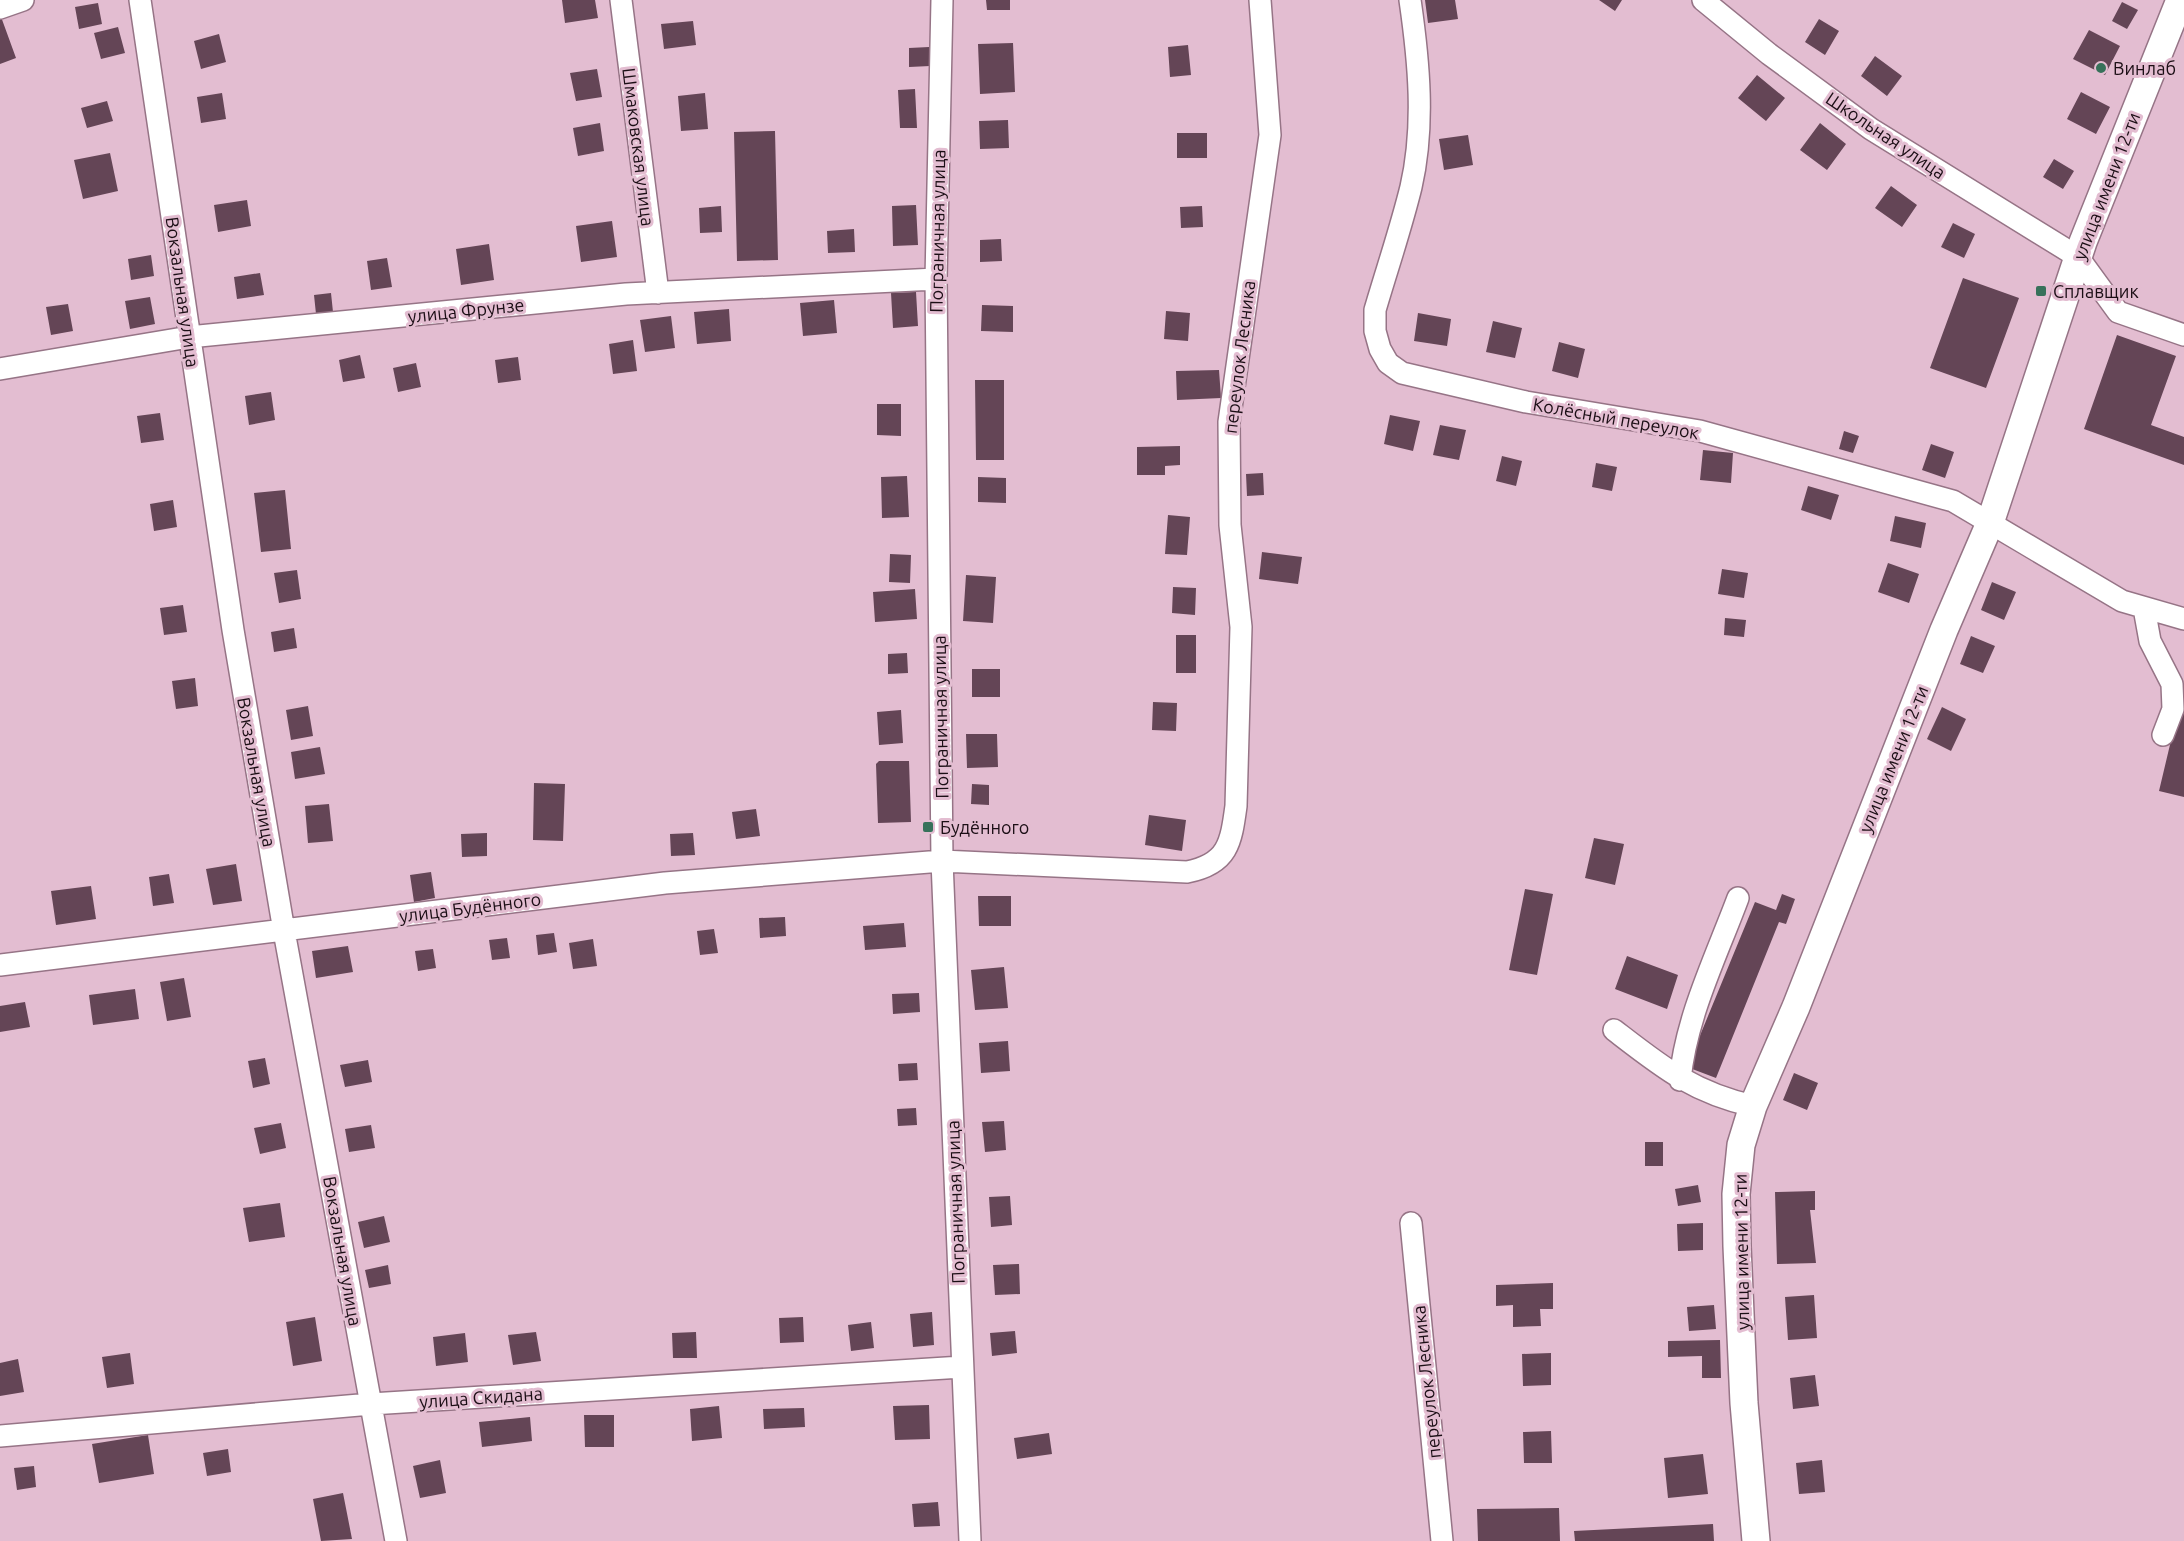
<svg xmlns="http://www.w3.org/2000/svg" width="2184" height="1541" viewBox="0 0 2184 1541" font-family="Ubuntu,sans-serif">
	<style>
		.building { fill: #644556 }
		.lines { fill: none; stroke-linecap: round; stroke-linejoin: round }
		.minor-casing { stroke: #967486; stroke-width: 24 }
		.major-casing { stroke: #967486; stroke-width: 30 }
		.minor { stroke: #fff; stroke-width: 21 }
		.major { stroke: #fff; stroke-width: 27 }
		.poi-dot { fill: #37715a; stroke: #e3bdd1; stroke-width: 2 }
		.labels { text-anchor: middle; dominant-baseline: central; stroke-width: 6; stroke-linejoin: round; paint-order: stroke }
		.poi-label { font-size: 18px; fill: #1b0e15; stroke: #e3bdd1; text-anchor: start }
		.street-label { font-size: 18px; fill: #1b0e15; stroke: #e3bdd1 }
	</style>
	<rect width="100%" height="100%" fill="#e3bdd1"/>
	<!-- building -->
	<path class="building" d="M562,0h33l3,18 -33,5z
		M986,0h24v10h-23z
		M1425,0h30l3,19 -30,4z
		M1599,0h23l-7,11z
		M2122,2l16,8 -11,19 -15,-8z
		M98,3l4,21 -23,5 -4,-22z
		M0,14l16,44 -16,6z
		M1819,19l20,12 -14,24 -20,-13z
		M693,21l3,24 -32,4 -3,-25z
		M118,27l7,26 -24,6 -7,-26z
		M2089,30l31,16 -15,29 -32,-16z
		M219,34l7,28 -25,7 -7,-28z
		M1013,43l2,49 -35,2 -2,-50z
		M1188,45l3,30 -21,2 -2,-30z
		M929,47l1,19 -21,1v-19z
		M1875,56l27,20 -15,20 -26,-20z
		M597,69l5,28 -26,4 -6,-28z
		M1757,75l28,23 -19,23 -28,-23z
		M915,89l2,39h-17l-2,-38z
		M2081,92l29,15 -14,27 -29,-15z
		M222,93l4,26 -25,4 -4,-26z
		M705,93l3,36 -27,2 -3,-35z
		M107,101l6,20 -26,7 -6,-20z
		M1008,120l1,28 -29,1 -1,-28z
		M600,123l4,28 -26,5 -5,-28z
		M1820,123l26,21 -19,26 -27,-20z
		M775,131l3,129 -41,1 -3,-129z
		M1177,133h30v25h-30z
		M1468,135l5,30 -29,5 -5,-31z
		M110,153l8,38 -35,8 -9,-39z
		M2054,159l20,12 -11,18 -20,-12z
		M1891,186l26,19 -15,22 -27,-19z
		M247,200l4,26 -33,6 -4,-27z
		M916,205l2,40 -25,1 -1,-40z
		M721,206l1,26 -22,1 -1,-25z
		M1202,206l1,21 -22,1 -1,-21z
		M612,221l5,36 -36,5 -5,-36z
		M1953,223l22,11 -11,24 -23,-11z
		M854,229l1,23 -27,1 -1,-22z
		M1001,239l1,22 -22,1v-22z
		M489,244l5,36 -33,5 -5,-36z
		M151,255l3,21 -23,4 -3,-21z
		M387,258l5,29 -21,3 -4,-29z
		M260,273l4,22 -27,4 -3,-22z
		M1963,278l56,20 -33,90 -56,-20z
		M916,292l2,34 -25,2 -2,-35z
		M331,293l2,19 -17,2 -2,-19z
		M150,297l5,27 -25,5 -5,-28z
		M834,300l3,33 -34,3 -3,-33z
		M68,304l5,27 -22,4 -5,-28z
		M982,305l31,1v26l-32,-1z
		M729,309l2,32 -34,3 -3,-32z
		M1166,311l24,2 -2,28 -24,-2z
		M1418,313l33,6 -4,27 -33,-5z
		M671,316l4,32 -30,4 -5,-32z
		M1493,321l29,7 -7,30 -29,-6z
		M2117,335l59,21 -25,69 33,12v28l-100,-36z
		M633,340l4,31 -24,3 -4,-30z
		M1559,342l26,7 -7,29 -26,-7z
		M360,355l5,23 -22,4 -4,-22z
		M518,357l3,23 -23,3 -3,-23z
		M416,363l5,24 -23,5 -5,-24z
		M1219,370l2,28 -44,2 -1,-29z
		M975,380h29v80h-28z
		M271,392l4,28 -26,5 -4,-29z
		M877,404h24v32l-24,-1z
		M160,413l4,27 -23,3 -4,-27z
		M1390,415l30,6 -7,30 -29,-7z
		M1440,425l26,5 -7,30 -26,-5z
		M1844,431l15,5 -6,17 -14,-4z
		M1931,444l23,8 -9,26 -23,-8z
		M1180,446v19l-15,1v9h-28v-28z
		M1703,450l30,3 -2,30 -31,-3z
		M1502,456l20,5 -6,25 -20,-5z
		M1596,463l21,4 -5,24 -20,-4z
		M1263,473l1,22 -17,1 -1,-22z
		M907,476l2,41 -27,1 -1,-41z
		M978,477l28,1v25l-28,-1z
		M1808,486l31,9 -8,25 -30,-10z
		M285,490l6,59 -30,3 -7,-59z
		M173,500l4,27 -23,4 -4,-27z
		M1168,515l22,2 -3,38 -22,-1z
		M1895,516l31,7 -5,25 -31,-7z
		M1262,552l40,5 -4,27 -39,-5z
		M890,554l21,1 -1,28 -21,-1z
		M1888,563l31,11 -10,29 -31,-11z
		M1722,569l26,4 -4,25 -26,-4z
		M297,570l4,29 -22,4 -5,-30z
		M966,575l30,2 -3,46 -30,-2z
		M1992,582l24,10 -12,28 -23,-10z
		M1173,587l23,1 -1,27 -23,-2z
		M915,589l2,30 -42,3 -2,-30z
		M183,605l4,27 -23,3 -4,-27z
		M1725,618l21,2 -2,17 -20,-2z
		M294,628l3,20 -23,4 -3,-20z
		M1176,635h20v38h-20z
		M1971,636l24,10 -12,27 -23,-9z
		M907,653l1,20 -20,1v-20z
		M972,669h28v28h-28z
		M195,678l3,28 -22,3 -4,-28z
		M2183,690l1,1v106l-25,-6z
		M1153,702l24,1 -1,28 -24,-1z
		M308,706l5,30 -22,4 -5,-30z
		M1942,707l24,12 -15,32 -24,-12z
		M901,710l2,33 -24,2 -2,-33z
		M966,734h31l1,33 -31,1z
		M320,747l5,27 -30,5 -4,-27z
		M879,761h30l2,61 -33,1 -2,-59z
		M534,783l31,1 -2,57 -30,-1z
		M972,784l17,1v20l-18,-1z
		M329,804l4,37 -25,2 -3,-37z
		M756,809l4,27 -24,3 -4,-27z
		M1149,815l37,5 -4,31 -37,-6z
		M487,833v23l-25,1 -1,-23z
		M693,833l2,22 -24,1 -1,-22z
		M1594,838l30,6 -9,41 -30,-7z
		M236,864l6,37 -29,4 -7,-36z
		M431,872l4,26 -21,4 -4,-27z
		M169,874l5,29 -21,3 -4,-29z
		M91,886l5,33 -40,6 -5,-34z
		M1525,889l28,5 -16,81 -28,-5z
		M1782,894l13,5 -9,25 -7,-2 -63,156 -29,-11 68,-165 21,8z
		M978,896h33v30h-32z
		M785,917l1,19 -26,2 -1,-20z
		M904,923l2,24 -41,3 -2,-24z
		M714,929l4,24 -18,2 -3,-24z
		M554,933l3,19 -19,3 -2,-20z
		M507,938l3,20 -18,2 -3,-20z
		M593,939l4,27 -24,3 -4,-26z
		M348,946l5,26 -37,6 -4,-27z
		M433,949l3,19 -18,3 -3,-20z
		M1627,956l51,19 -11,34 -52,-20z
		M1004,967l4,41 -33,2 -4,-40z
		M184,978l7,39 -24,4 -7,-39z
		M135,989l4,30 -46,6 -4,-30z
		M919,993l1,19 -27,2 -1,-20z
		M25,1002l5,25 -30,5v-26z
		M1008,1041l2,30 -29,2 -2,-30z
		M265,1058l5,26 -17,4 -5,-27z
		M368,1060l4,22 -27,5 -5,-22z
		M917,1063l1,17 -19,1 -1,-17z
		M1794,1073l24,10 -11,27 -24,-10z
		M916,1108l1,17 -19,1 -1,-17z
		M1004,1121l2,29 -21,2 -3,-30z
		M281,1123l5,25 -26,6 -6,-26z
		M371,1125l4,23 -26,4 -4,-23z
		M1645,1142h18v24h-18z
		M1698,1185l3,17 -23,4 -3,-17z
		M1815,1191v19h-5l6,53 -39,1 -2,-72z
		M1010,1196l2,29 -21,2 -2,-30z
		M280,1203l5,34 -36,5 -6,-34z
		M384,1216l6,26 -26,6 -6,-26z
		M1703,1223v27l-25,1 -1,-27z
		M1019,1264l1,30 -25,1 -2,-30z
		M388,1265l3,19 -22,4 -4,-18z
		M1553,1283v26h-13l1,17 -28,1v-22l-17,1v-21z
		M1814,1295l3,43 -29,2 -3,-43z
		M1714,1305l2,24 -27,2 -2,-24z
		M932,1312l2,33 -21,2 -3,-33z
		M315,1317l7,44 -29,5 -7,-44z
		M803,1317l1,25 -24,1 -1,-25z
		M871,1322l3,26 -23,3 -3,-26z
		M1015,1331l2,22 -25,3 -2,-23z
		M536,1332l5,29 -28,4 -5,-30z
		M696,1332l1,26h-24l-1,-25z
		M465,1333l3,29 -32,4 -3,-29z
		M1720,1340l1,38h-19v-22l-34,1v-16z
		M130,1353l4,31 -27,4 -5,-31z
		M1551,1353v32l-28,1 -1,-32z
		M18,1359l6,33 -24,4v-33z
		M1815,1375l4,31 -26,3 -3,-31z
		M929,1405l1,34 -35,1 -2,-34z
		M719,1406l3,32 -30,3 -2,-32z
		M804,1408l1,19 -41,2 -1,-20z
		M584,1415h30v32h-29z
		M530,1417l2,24 -50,6 -3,-25z
		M1551,1431l1,32h-28l-1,-31z
		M1049,1433l3,21 -35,5 -3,-21z
		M148,1435l6,39 -55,9 -7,-39z
		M228,1449l3,23 -24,4 -4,-23z
		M1703,1454l5,40 -40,4 -4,-40z
		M440,1460l6,33 -26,5 -7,-32z
		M1822,1460l3,32 -26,2 -3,-31z
		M34,1466l2,21 -19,3 -3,-22z
		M343,1493l9,46 -31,2 -8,-42z
		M938,1502l2,24 -26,1 -2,-23z
		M1559,1508l1,33h-82l-1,-32z
		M1713,1524l1,17h-139l-1,-10z"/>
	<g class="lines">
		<!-- minor casing -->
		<g class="minor-casing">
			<path id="minor" d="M140,0l93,630 51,301 112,610
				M621,0l37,293
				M942,0l-6,279 6,582 28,680
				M1410,0c9,62 15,126 1,187 -10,41 -24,82 -36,123v21l5,18 8,14 14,10 124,29 174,29 253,70 169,100 62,18
				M1703,0l66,54 102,75 207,128 40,55 66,23
				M0,8l23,-8
				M0,369l189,-32 437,-43 310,-15
				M2144,608l6,33 22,43 1,25 -10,26
				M0,965l665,-82 277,-22 245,11c41,-8 44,-29 49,-66l5,-179 -11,-102 -1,-103 41,-287 -10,-135
				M1614,1030c48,37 78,62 139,76
				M1680,1080c6,-63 36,-123 58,-182
				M1411,1223l31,318
				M0,1436l371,-32 591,-37"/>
		</g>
		<!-- major casing -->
		<g class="major-casing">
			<path id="major" d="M1756,1541l-12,-138 -7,-157 -1,-52 5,-49 12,-39 43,-99 148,-377 46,-107 93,-281 97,-242"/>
		</g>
		<!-- minor -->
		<use href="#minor" class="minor"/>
		<!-- major -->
		<use href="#major" class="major"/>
	</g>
	<!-- markers -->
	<g class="poi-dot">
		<circle cx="2101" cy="68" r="6"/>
		<rect x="2035" y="285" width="12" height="12" rx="3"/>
		<rect x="922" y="821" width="12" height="12" rx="3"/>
	</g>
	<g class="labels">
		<!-- poi labels -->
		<g class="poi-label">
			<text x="2113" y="68">Винлаб</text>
			<text x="2053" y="291">Сплавщик</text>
			<text x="940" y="827">Будённого</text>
		</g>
		<!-- street labels -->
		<g class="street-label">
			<text transform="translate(1886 135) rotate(34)">Школьная улица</text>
			<text transform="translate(639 147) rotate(83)">Шмаковская улица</text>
			<text transform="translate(2106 186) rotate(-69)">улица имени 12-ти</text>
			<text transform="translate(937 231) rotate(-89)">Пограничная улица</text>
			<text transform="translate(183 292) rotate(82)">Вокзальная улица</text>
			<text transform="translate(466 310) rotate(-6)">улица Фрунзе</text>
			<text transform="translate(1239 357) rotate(-83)">переулок Лесника</text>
			<text transform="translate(1616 418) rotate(10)">Колёсный переулок</text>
			<text transform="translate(940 717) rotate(-91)">Пограничная улица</text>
			<text transform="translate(1893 759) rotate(-68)">улица имени 12-ти</text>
			<text transform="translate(257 772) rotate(80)">Вокзальная улица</text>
			<text transform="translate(470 907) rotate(-7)">улица Будённого</text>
			<text transform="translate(955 1202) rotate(-92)">Пограничная улица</text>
			<text transform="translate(343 1251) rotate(80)">Вокзальная улица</text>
			<text transform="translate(1741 1252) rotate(-91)">улица имени 12-ти</text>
			<text transform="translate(1426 1382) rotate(-96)">переулок Лесника</text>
			<text transform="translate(481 1397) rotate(-4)">улица Скидана</text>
		</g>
	</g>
</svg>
